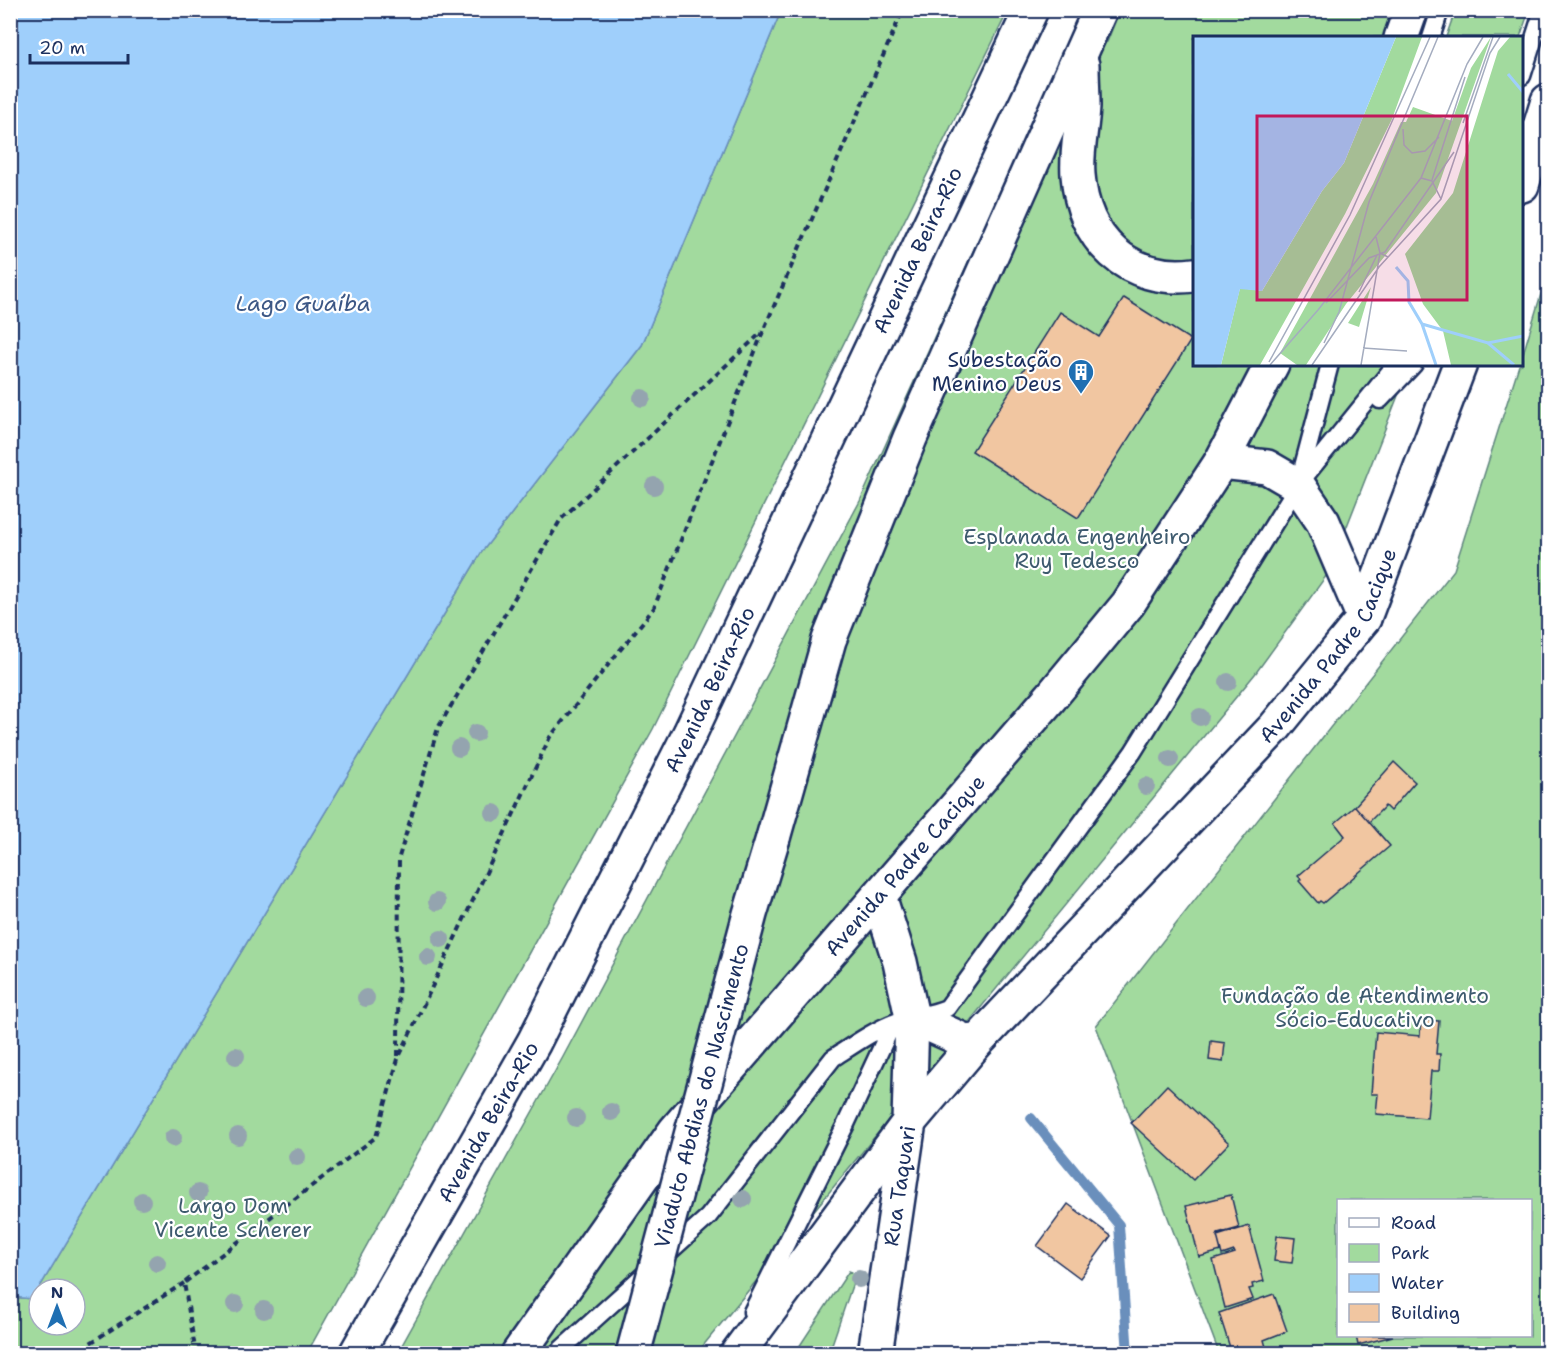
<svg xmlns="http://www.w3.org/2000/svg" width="1559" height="1364" viewBox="0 0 1559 1364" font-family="'Shantell Sans',sans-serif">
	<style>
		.green { fill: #a2da9e; stroke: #5e847e; stroke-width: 1.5; fill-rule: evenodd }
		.water { fill: #9fcffb; stroke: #6a8fbc; stroke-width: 1.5 }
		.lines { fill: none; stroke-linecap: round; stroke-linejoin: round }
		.stream { stroke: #6a8fbc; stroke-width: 10 }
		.building { fill: #f1c6a1; stroke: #1b2f5e; stroke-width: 1.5 }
		.service-casing { stroke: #1b2f5e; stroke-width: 21 }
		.tertiary-casing { stroke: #1b2f5e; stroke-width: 38 }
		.secondary-casing { stroke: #1b2f5e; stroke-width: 38 }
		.path { stroke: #1b2f5e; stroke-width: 4; stroke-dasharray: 6 4.5; stroke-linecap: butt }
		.service { stroke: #fff; stroke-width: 16 }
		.tertiary { stroke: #fff; stroke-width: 33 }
		.secondary { stroke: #fff; stroke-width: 33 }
		.secondary-bridge-casing { stroke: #1b2f5e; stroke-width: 38; stroke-linecap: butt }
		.secondary-bridge { stroke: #fff; stroke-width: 33 }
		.tree { fill: #94a4af }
		.labels { text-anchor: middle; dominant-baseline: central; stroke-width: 4.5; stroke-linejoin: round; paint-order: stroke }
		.street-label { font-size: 21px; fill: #1b2f5e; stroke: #fff }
		.poi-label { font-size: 21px; fill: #1b2f5e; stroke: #fff; text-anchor: end }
		.park-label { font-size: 21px; fill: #3d5a6e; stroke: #fff }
		.water-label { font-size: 22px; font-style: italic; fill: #3c5785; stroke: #fff }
		.inset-river { fill: none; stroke: #9fcffb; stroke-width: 3 }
		.inset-road { fill: none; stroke: #a4acbf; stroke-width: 1.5 }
		.view { fill: #c2185b; fill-opacity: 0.15; stroke: #c2185b; stroke-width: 3 }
		.inset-edge { fill: none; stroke: #1b2f5e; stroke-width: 3 }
	</style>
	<rect width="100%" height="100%" fill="#fff"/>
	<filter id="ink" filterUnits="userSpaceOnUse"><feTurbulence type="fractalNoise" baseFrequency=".0167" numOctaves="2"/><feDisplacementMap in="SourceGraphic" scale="12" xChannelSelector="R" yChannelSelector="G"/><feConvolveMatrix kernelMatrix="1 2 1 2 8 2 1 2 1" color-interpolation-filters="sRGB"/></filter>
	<g filter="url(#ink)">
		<!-- green -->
		<path class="green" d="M1120,10l252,1 72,26 -250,1v326l216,1 -81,207 -74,102 -558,679 -300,1 166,-297 297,-556 206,-455 41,-4z
			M781,11h227l-355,718 -346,624 -296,1v-57l23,2 4,-9 443,-737 161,-208zM39,1289h36v36h-36z
			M1455,11v-1l74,1 -9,26h-74z
			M1548,271v1082h-329l-123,-327 358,-456 65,-205 3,-1v-7zM1338,1200h192v136h-192z
			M849,1271l7,3 -27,79h-34z"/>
		<!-- water -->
		<path class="water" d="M11,10l770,1 -139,334 -161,208 -443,737 -4,9 -24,-2z"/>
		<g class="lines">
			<!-- stream -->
			<path class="stream" d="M1031,1118l88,107 9,129"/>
		</g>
		<!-- building -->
		<path class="building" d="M1124,298l67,42 -113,178 -106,-67 88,-139 39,25z
			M1394,762l21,20 -25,29 -5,-5 -16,16 -14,-16z
			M1355,806l35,40 -67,57 -3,-2 -2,2 -19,-22 2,-2 -3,-3 47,-40 -10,-13z
			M1421,1020l18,1 -3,33h4l-1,17h-8l-4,47 -51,-4 2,-20h-7l5,-62 44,4z
			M1211,1041l14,2 -2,19 -14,-2z
			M1167,1085l62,58 -36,37 -62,-57z
			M1231,1195l8,33 -21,6 -1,2 4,15 -22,6 -13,-51z
			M1068,1204l43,32 -31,42 -43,-32z
			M1249,1226l15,55 -12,3 1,4 -4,1 4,10 -28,9 -12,-48 22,-7 -1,-2 -12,4 -5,-19z
			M1277,1236l18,2 -3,25 -18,-2z
			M1274,1294l13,37 -23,9 4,14h-36l-13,-41z
			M1356,1336h37l-35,9z"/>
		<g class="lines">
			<!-- service casing -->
			<g class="service-casing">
				<path id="service" d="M1431,38l9,-28
					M1522,76l21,-66
					M1380,400l34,-36
					M1300,478l30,-114
					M752,1312l93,-186 48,-103
					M556,1354l152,-137 125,-159c20,-13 41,-28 63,-36 17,-6 34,-7 51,-14l186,-256 165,-267 98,-121"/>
			</g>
			<!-- tertiary casing -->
			<g class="tertiary-casing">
				<g id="tertiary">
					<path id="s1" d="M875,1354l34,-232 3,-105"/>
				</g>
			</g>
			<!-- secondary casing -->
			<g class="secondary-casing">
				<g id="secondary">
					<path d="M1401,38l10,-28"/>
					<path d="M1082,65c0,13 1,27 1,41 -1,23 -7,46 -5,69 5,65 50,108 116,100"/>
					<path d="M1522,185l26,-84"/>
					<path d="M1221,462l46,5 31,18 25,37 41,96"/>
					<path d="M773,838l56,-198 81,-202 190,-428"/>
					<path d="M879,896l21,66 12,55 62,28"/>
					<path id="s2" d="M356,1354l178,-312 156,-309 341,-723"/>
					<path id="s3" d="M518,1354l157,-223 376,-434 77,-93 93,-142 51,-98"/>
					<path id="s4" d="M737,1354l172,-232 65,-77 301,-318 89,-109 96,-254"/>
				</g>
			</g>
			<!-- path -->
			<path class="path" d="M398,1056l1,-199 39,-129 123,-209 201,-187
				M73,1354l111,-71
				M196,1354l-12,-71 192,-146 22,-78 152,-322 104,-129 110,-279 139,-319"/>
			<!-- service -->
			<use href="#service" class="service"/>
			<!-- tertiary -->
			<use href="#tertiary" class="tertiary"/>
			<!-- secondary -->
			<use href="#secondary" class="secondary"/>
			<!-- secondary-bridge casing -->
			<g class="secondary-bridge-casing">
				<g id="secondary-bridge">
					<path id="s5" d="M633,1354l117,-440 23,-76"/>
				</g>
			</g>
			<!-- secondary-bridge -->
			<use href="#secondary-bridge" class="secondary-bridge"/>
		</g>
		<!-- trees -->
		<g class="tree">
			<circle cx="642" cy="398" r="9"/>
			<circle cx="654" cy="486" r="9"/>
			<circle cx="1228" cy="682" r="9"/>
			<circle cx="1200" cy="717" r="9"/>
			<circle cx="476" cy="733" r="9"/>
			<circle cx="459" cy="748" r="9"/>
			<circle cx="1170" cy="759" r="9"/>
			<circle cx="1146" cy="786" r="9"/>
			<circle cx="494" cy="813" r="9"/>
			<circle cx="437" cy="902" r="9"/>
			<circle cx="441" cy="939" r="9"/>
			<circle cx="428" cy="957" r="9"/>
			<circle cx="366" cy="998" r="9"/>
			<circle cx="236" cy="1056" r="9"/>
			<circle cx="611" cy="1112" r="9"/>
			<circle cx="576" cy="1118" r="9"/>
			<circle cx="238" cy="1136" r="9"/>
			<circle cx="173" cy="1138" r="9"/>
			<circle cx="297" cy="1157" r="9"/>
			<circle cx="198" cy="1193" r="9"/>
			<circle cx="743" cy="1199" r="9"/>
			<circle cx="142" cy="1201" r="9"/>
			<circle cx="157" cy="1263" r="9"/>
			<circle cx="859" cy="1279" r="9"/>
			<circle cx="235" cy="1304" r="9"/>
			<circle cx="264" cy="1310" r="9"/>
		</g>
	</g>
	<!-- icons -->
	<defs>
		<g id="building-pin" transform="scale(1.35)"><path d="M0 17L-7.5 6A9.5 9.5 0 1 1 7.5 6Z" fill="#1f6fb2" stroke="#fff"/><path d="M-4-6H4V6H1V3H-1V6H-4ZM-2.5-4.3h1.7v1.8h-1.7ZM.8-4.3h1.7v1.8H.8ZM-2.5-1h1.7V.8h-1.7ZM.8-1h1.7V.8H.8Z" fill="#fff"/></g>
	</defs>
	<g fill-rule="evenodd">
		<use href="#building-pin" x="1081" y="372"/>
	</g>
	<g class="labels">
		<!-- street labels -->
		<g class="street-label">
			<text stroke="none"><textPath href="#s2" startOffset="1239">Avenida Beira-Rio</textPath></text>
			<text stroke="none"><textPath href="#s4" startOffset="926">Avenida Padre Cacique</textPath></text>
			<text stroke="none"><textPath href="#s2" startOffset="753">Avenida Beira-Rio</textPath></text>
			<text stroke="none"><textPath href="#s3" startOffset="624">Avenida Padre Cacique</textPath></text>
			<text stroke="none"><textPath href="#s5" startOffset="267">Viaduto Abdias do Nascimento</textPath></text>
			<text stroke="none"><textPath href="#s2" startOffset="267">Avenida Beira-Rio</textPath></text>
			<text stroke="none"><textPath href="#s1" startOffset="170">Rua Taquari</textPath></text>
		</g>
		<!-- poi labels -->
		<g class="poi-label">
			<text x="1062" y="360">Subestação<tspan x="1062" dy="24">Menino Deus</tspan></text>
		</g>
		<!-- park labels -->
		<g class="park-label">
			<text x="1077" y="537">Esplanada Engenheiro<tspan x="1077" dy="24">Ruy Tedesco</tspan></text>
			<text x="1355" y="996">Fundação de Atendimento<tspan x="1355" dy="24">Sócio-Educativo</tspan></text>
			<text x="233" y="1206">Largo Dom<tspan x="233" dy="24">Vicente Scherer</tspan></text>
		</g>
		<!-- water labels -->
		<g class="water-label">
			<text x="303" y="303">Lago Guaíba</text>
		</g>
	</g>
	<!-- overview -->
	<g transform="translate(1193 36)">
		<rect width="330" height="330" fill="#fff"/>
		<path d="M203,1h26l-30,82 -47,95 -85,151h-39l19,-77 22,3 60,-100 22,-28zM298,1l-55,156 -90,111 -40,61h-9l-17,-12 93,-169 28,-62h5l7,-15 39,14 19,-53zM317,1h13v328h-72l-8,-34 -20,-27 -18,-50 48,-61 45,-142zM178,251l-12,40 -11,-4z" fill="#a2da9e"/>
		<path d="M0,1h203l-52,126 -22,28 -60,100 -22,-2 -19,76h-28z" fill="#9fcffb"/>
		<path class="inset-river" d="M315,38l15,18M203,231l12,14 1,21 13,22 14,41M229,288l66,19 35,-7M295,307l26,22"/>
		<path class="inset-road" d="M270,87l30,-86M210,93l1,16 8,8 13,-2 14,-14M228,142l11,3 9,18M239,144l33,-103M183,201l4,16 8,4M166,256l18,-37M133,267l43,-45 16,-6 69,-100M131,307l15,-31 30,-110 69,-165M170,312l44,3M76,326l81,-147 80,-178M77,329l48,-55 103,-132 46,-114 16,-27M119,329l67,-98 62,-68 49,-146 10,-16M168,329l19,-112"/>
		<path class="view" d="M64,80h210v184h-210z"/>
		<rect width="330" height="330" class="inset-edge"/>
	</g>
	<!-- margin -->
	<rect width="1559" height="1364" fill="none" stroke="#fff" stroke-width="36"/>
	<rect x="18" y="18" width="1523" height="1328" fill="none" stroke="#1b2f5e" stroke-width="2" filter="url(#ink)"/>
	<!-- legend -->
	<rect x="1337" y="1199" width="195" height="138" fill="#ffffff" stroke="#a4acbf" stroke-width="1.5"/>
	<rect x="1349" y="1218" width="30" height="9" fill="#ffffff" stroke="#a4acbf" stroke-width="1.5"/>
	<text x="1391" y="1229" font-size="18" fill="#1b2f5e">Road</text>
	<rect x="1349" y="1244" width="30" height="18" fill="#a2da9e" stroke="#a4acbf" stroke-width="1.5"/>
	<text x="1391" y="1259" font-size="18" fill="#1b2f5e">Park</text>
	<rect x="1349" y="1274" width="30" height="18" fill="#9fcffb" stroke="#a4acbf" stroke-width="1.5"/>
	<text x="1391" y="1289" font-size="18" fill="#1b2f5e">Water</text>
	<rect x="1349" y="1304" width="30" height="18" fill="#f1c6a1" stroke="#a4acbf" stroke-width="1.5"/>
	<text x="1391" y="1319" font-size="18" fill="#1b2f5e">Building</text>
	<!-- north arrow -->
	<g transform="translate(57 1307)"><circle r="28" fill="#ffffff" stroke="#a4acbf" stroke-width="1.5"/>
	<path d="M0-4.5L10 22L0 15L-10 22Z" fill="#1f6fb2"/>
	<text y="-9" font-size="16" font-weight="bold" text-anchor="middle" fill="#1b2f5e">N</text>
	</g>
	<!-- scale -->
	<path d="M30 54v9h98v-9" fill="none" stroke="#1b2f5e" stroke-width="3"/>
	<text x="39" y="54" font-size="18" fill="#1b2f5e" stroke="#ffffff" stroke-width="4.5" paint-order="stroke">20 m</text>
</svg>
